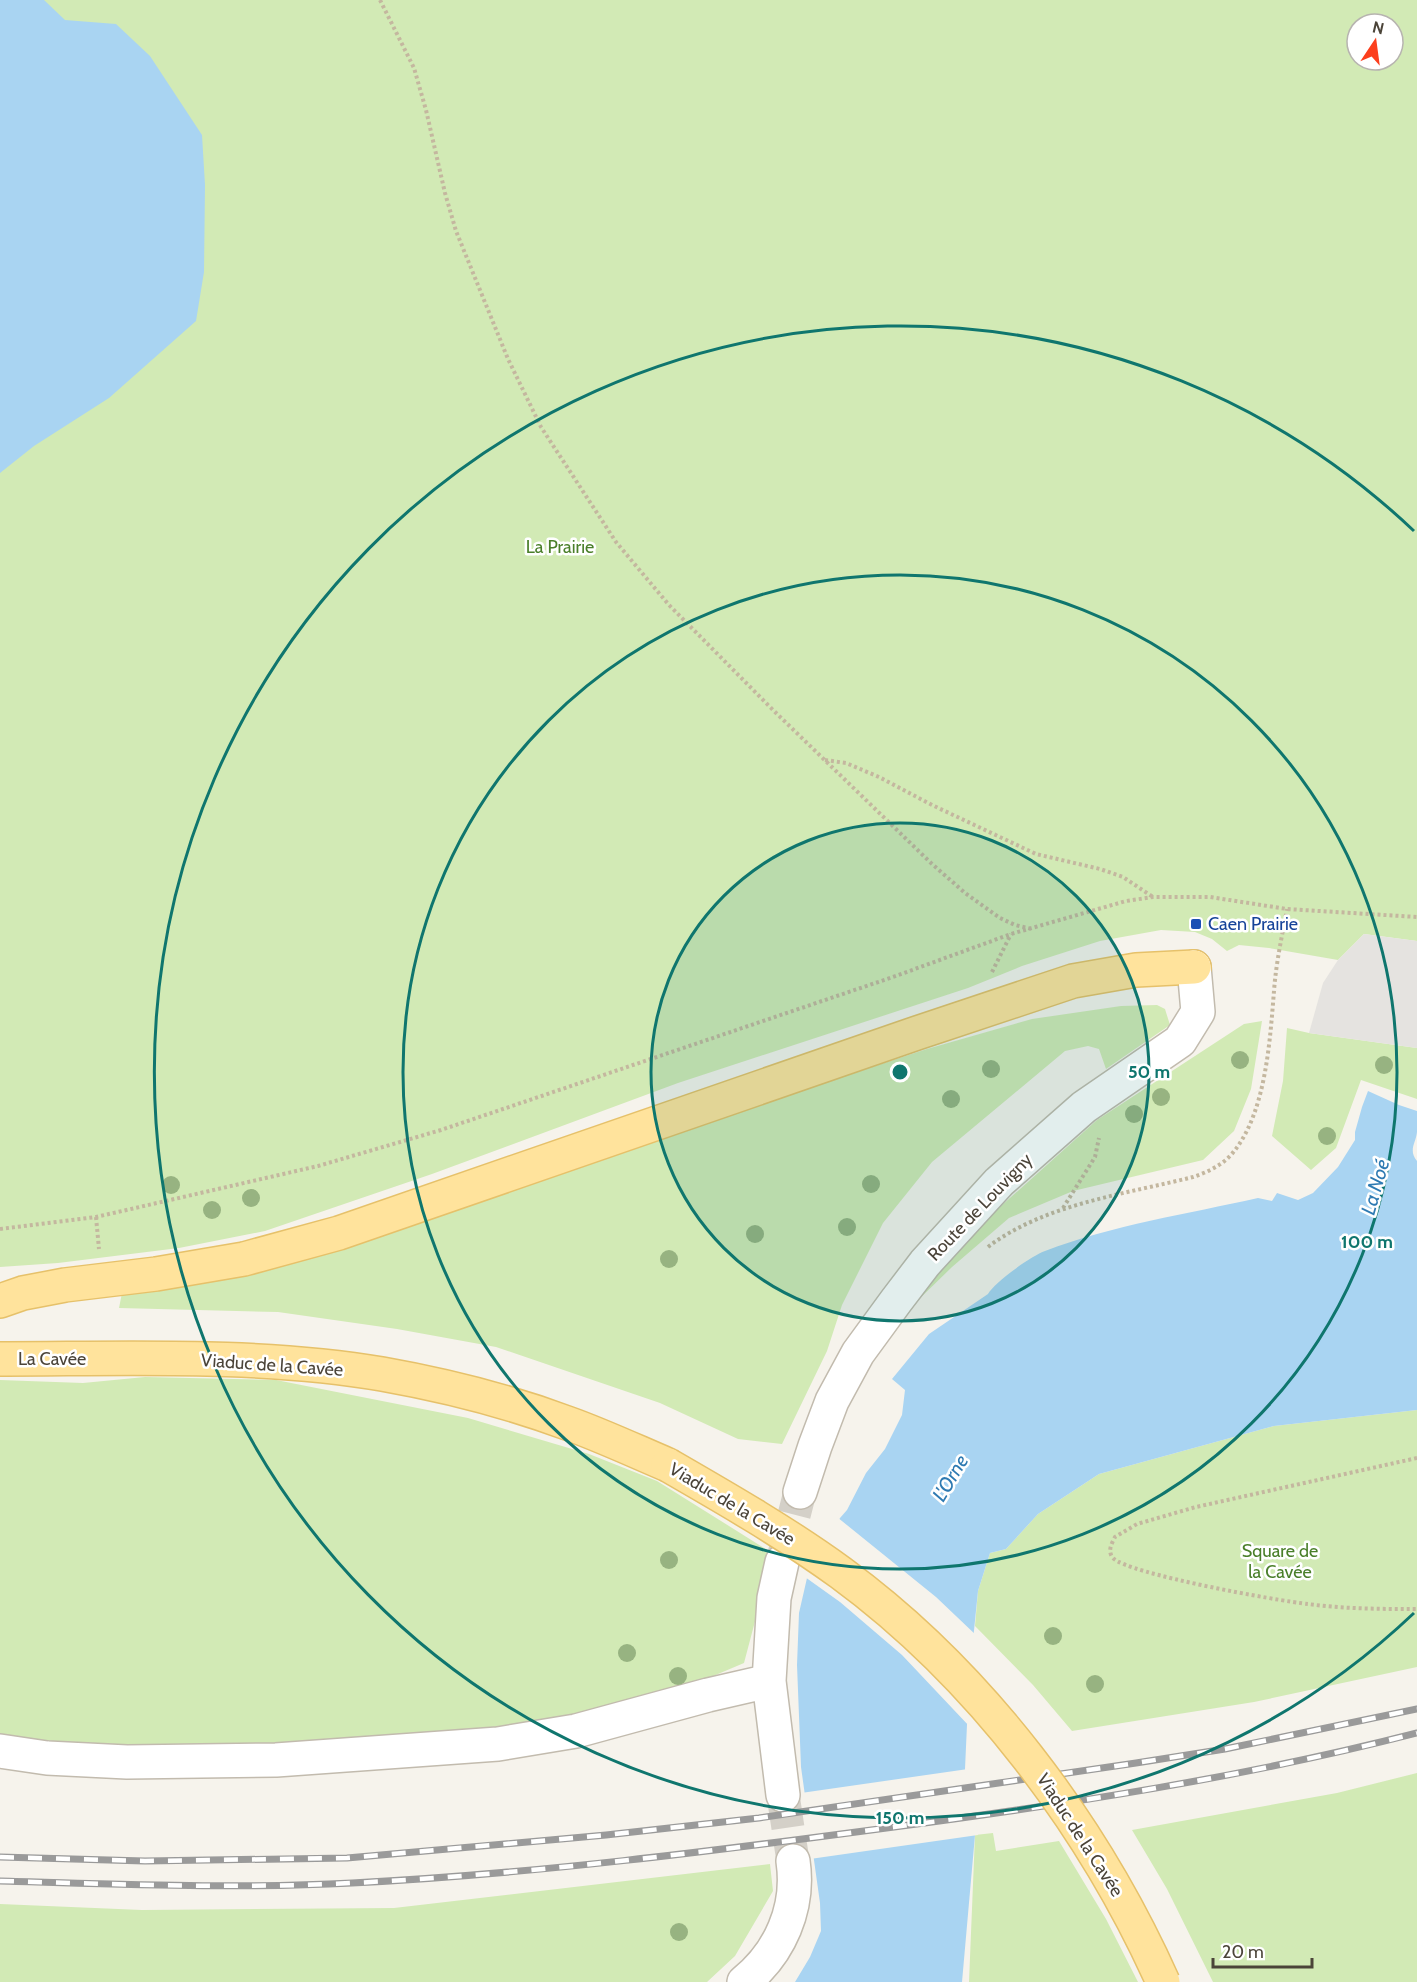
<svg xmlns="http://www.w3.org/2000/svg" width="1417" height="1982" viewBox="0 0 1417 1982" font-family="Cabin,sans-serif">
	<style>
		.green { fill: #d2eab5; fill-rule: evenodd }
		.parking { fill: #e5e3e0 }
		.water { fill: #a9d4f2 }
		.pier { fill: #f6f3ec }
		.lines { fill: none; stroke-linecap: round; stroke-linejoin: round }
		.minor-tunnel { stroke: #d4d0c8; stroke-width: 33; stroke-dasharray: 33 16; stroke-linecap: butt }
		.minor-casing { stroke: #c2bbae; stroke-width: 36 }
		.major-casing { stroke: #e6c16a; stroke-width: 36 }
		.path { stroke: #c4b79f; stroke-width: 4; stroke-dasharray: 3 3; stroke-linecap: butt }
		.minor { stroke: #fff; stroke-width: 33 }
		.major { stroke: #ffe39c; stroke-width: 33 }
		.rail-casing { stroke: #9a9a9a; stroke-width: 7 }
		.rail { stroke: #fff; stroke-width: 4.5; stroke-dasharray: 14; stroke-linecap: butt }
		.major-bridge-casing { stroke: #e6c16a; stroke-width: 36; stroke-linecap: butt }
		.major-bridge { stroke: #ffe39c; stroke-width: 33 }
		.tree { fill: #97b381 }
		.ring { fill: none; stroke: #0f766e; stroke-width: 3 }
		.transit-dot { fill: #1a4fb4; stroke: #fff; stroke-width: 2 }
		.labels { text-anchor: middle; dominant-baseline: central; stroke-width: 5; stroke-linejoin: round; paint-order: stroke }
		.park-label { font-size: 18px; fill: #4a7f2a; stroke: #fff }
		.transit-label { font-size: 18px; fill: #164399; stroke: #fff; text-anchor: start }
		.street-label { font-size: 18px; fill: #4b4439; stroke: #fff }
		.water-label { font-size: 20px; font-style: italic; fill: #2e7ab2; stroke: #fff }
		.centre { fill: #0f766e; stroke: #fff; stroke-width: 3 }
		.ring-label { font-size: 18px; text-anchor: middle; font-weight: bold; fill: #0f766e; stroke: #fff; stroke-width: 5; stroke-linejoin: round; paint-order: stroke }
	</style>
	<rect width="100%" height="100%" fill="#f6f3ec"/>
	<!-- green -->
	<path class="green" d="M0,0h1417v941l-53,-7 -26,26 -69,-12 -30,-3 -12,6 -15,-12 -17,-7 -34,-2 -61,11 -78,25 -54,22 -290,95 -246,91 -167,57 -86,17 -121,15 -58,4zM1357,24h36v36h-36z
		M1157,1005l8,4 5,16 -64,44 -7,-20 -11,-3 -23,5 -133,111 -49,61 -41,82 -15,46 -45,93 -44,-5 -78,-36 -164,-56 -99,-18 -119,-17 -159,-4 4,-20 590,-169 214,-70 105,-30 89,-13z
		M1262,1021l-11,68 -17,42 -31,29 -130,31 -64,27 -57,49 -40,39 21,-25 9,-18 19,-21 136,-122 147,-96z
		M1287,1028l22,5 108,15v51l-56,-19 -25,68 -25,22 -39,-34 11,-55z
		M145,1377l131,3 192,38 121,36 68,27 112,70 -6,40 -19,72 -52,22 -65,20 -182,34 -375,13 -70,-14v-358l83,3z
		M1417,1410v257l-163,35 -182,29 -39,-46 -58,-59 3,-35 12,-38 16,-4 32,-35 61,-40 175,-48z
		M1417,1773v209h-204l-46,-93 -35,-59 205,-37z
		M993,1833l3,18 63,-10 47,78 32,63h-169l6,-147z
		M770,1864l3,27 -38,65 -28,26h-707v-78l142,6 252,-2z"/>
	<!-- parking -->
	<path class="parking" d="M1364,934l53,7v107l-108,-15 14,-50 15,-23z"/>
	<!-- water -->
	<path class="water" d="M0,0h44l21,20 51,4 34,32 52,79 3,50 -1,87 -8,49 -87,77 -75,48 -34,27z
		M1368,1091l31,14 18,6c0,7 0,14 0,21 -1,11 -9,18 0,29v249l-143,16 -175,48 -61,40 -32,35 -16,4 -12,38 -9,89 -4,89 10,66 -13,147h-167l15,-25 11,-26 -1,-28 -19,-136 -4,-102 2,-52 8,-35 33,-60 7,-8 19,-37 19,-24 17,-34 3,-25 -13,-11 37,-45 59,-40c7,-12 43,-38 57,-43 68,-26 142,-37 213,-53l14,3 5,-8 21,7 15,-7 25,-26 17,-27v-8l7,-25z"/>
	<!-- pier -->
	<path class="pier" d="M837,1517l99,80 41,39 -5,45 -2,46 -68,-72 -62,-53 -35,-25 19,-48z
		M968,1769l10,66 -168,24 -9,-66z"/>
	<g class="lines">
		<!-- minor-tunnel -->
		<path class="minor-tunnel" d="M782,1562l18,-70
			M783,1795l10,66"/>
		<!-- minor casing -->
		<g class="minor-casing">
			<path id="minor" d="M800,1492l15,-46 17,-45 26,-48 38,-52 29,-38 74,-81 85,-75 96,-66 18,-29 -4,-45
				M782,1562l-8,36 -5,83 14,114
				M0,1751l47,7 80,4 149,-2 222,-16 78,-13 132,-36 61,-14
				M744,1982c36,-29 56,-74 49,-121"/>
		</g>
		<!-- major casing -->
		<g class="major-casing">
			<path id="major" d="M0,1301l23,-8 42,-8 91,-11 88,-15 95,-26 578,-200 156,-52 63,-11 58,-3
				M0,1359c124,0 260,-6 382,15 62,11 126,27 185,49 34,12 68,28 101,42"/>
		</g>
		<!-- path -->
		<path class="path" d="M380,0l34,68 12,42 19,83 11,38 52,128 33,68 75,115 53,63 104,105 158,153 34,30 35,25 15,7 17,4
			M825,760l21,3 33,14 53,28 104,49 64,15 23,8 30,20
			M992,972l19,-38
			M1063,1208l32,-51 4,-19
			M96,1217l3,32
			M0,1229l96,-12 222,-51 123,-36 452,-153 118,-43 115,-33 27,-4h57l77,12 130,8
			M988,1247c56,-43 138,-53 205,-70 15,-5 32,-13 42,-27 31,-40 35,-110 39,-159 2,-28 8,-55 13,-82
			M1417,1458l-221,49 -59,17 -22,13c-3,6 -8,14 -2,21 15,16 166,43 195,46 36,5 73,5 109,5"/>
		<!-- minor -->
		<use href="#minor" class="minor"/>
		<!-- major -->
		<use href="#major" class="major"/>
		<!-- rail casing -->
		<g class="rail-casing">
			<path id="rail" d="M0,1857l145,4 202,-3 259,-23 153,-17 377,-55 89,-14 192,-40
				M0,1881c117,3 235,8 352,2 181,-9 362,-32 542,-56 175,-23 352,-50 523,-94"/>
		</g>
		<!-- rail -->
		<use href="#rail" class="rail"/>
		<!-- major-bridge casing -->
		<g class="major-bridge-casing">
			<path id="major-bridge" d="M668,1465c59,34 118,68 173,108 139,102 252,253 322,409"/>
		</g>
		<!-- major-bridge -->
		<use href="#major-bridge" class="major-bridge"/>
	</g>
	<!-- trees -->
	<g class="tree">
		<circle cx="1240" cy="1060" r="9"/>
		<circle cx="1384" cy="1065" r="9"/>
		<circle cx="991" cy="1069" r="9"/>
		<circle cx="1161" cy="1097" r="9"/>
		<circle cx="951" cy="1099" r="9"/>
		<circle cx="1134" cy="1114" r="9"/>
		<circle cx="1327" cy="1136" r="9"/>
		<circle cx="871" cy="1184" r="9"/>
		<circle cx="171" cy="1185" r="9"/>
		<circle cx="251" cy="1198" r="9"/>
		<circle cx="212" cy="1210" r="9"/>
		<circle cx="847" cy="1227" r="9"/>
		<circle cx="755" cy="1234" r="9"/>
		<circle cx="669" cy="1259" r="9"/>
		<circle cx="669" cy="1560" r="9"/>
		<circle cx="1053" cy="1636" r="9"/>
		<circle cx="627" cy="1653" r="9"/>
		<circle cx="678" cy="1676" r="9"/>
		<circle cx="1095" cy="1684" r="9"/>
		<circle cx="679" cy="1932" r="9"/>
	</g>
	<!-- distance rings -->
	<circle cx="900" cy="1072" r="249" fill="#0f766e" fill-opacity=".12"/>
	<g class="ring">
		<circle cx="900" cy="1072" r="249"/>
		<circle cx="900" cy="1072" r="497"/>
		<path d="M1414 1613A746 746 0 1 1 1414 531"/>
	</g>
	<!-- markers -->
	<rect class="transit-dot" x="1190" y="918" width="12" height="12" rx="3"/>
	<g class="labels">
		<!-- park labels -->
		<g class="park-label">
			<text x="560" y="547">La Prairie</text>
			<text x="1280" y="1551">Square de<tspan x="1280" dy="21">la Cavée</tspan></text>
		</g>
		<!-- transit labels -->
		<g class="transit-label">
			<text x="1208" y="924">Caen Prairie</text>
		</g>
		<!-- street labels -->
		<g class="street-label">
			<text transform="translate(980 1207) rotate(-46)">Route de Louvigny</text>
			<text x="52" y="1359">La Cavée</text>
			<text transform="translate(272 1365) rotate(4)">Viaduc de la Cavée</text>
			<text transform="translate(732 1504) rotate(31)">Viaduc de la Cavée</text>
			<text transform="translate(1080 1835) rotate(57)">Viaduc de la Cavée</text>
		</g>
		<!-- water labels -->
		<g class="water-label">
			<text transform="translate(1375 1187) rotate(-74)">La Noé</text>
			<text transform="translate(950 1478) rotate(-59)">L'Orne</text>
		</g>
	</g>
	<circle cx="900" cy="1072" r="9" class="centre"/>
	<g class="ring-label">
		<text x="1149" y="1078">50 m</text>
		<text x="1367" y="1248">100 m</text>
		<text x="900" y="1824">150 m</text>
	</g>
	<!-- north arrow -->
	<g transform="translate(1375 42) rotate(13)"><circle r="28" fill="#ffffff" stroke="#b7b4b0" stroke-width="1.5"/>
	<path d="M0-4.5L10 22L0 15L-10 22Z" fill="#fc3f1d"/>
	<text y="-9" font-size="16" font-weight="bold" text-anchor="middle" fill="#4b4439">N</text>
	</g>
	<!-- scale -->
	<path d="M1213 1958v9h99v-9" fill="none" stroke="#4b4439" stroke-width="3"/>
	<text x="1222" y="1958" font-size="18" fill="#4b4439" stroke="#ffffff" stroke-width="4.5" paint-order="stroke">20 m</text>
</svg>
